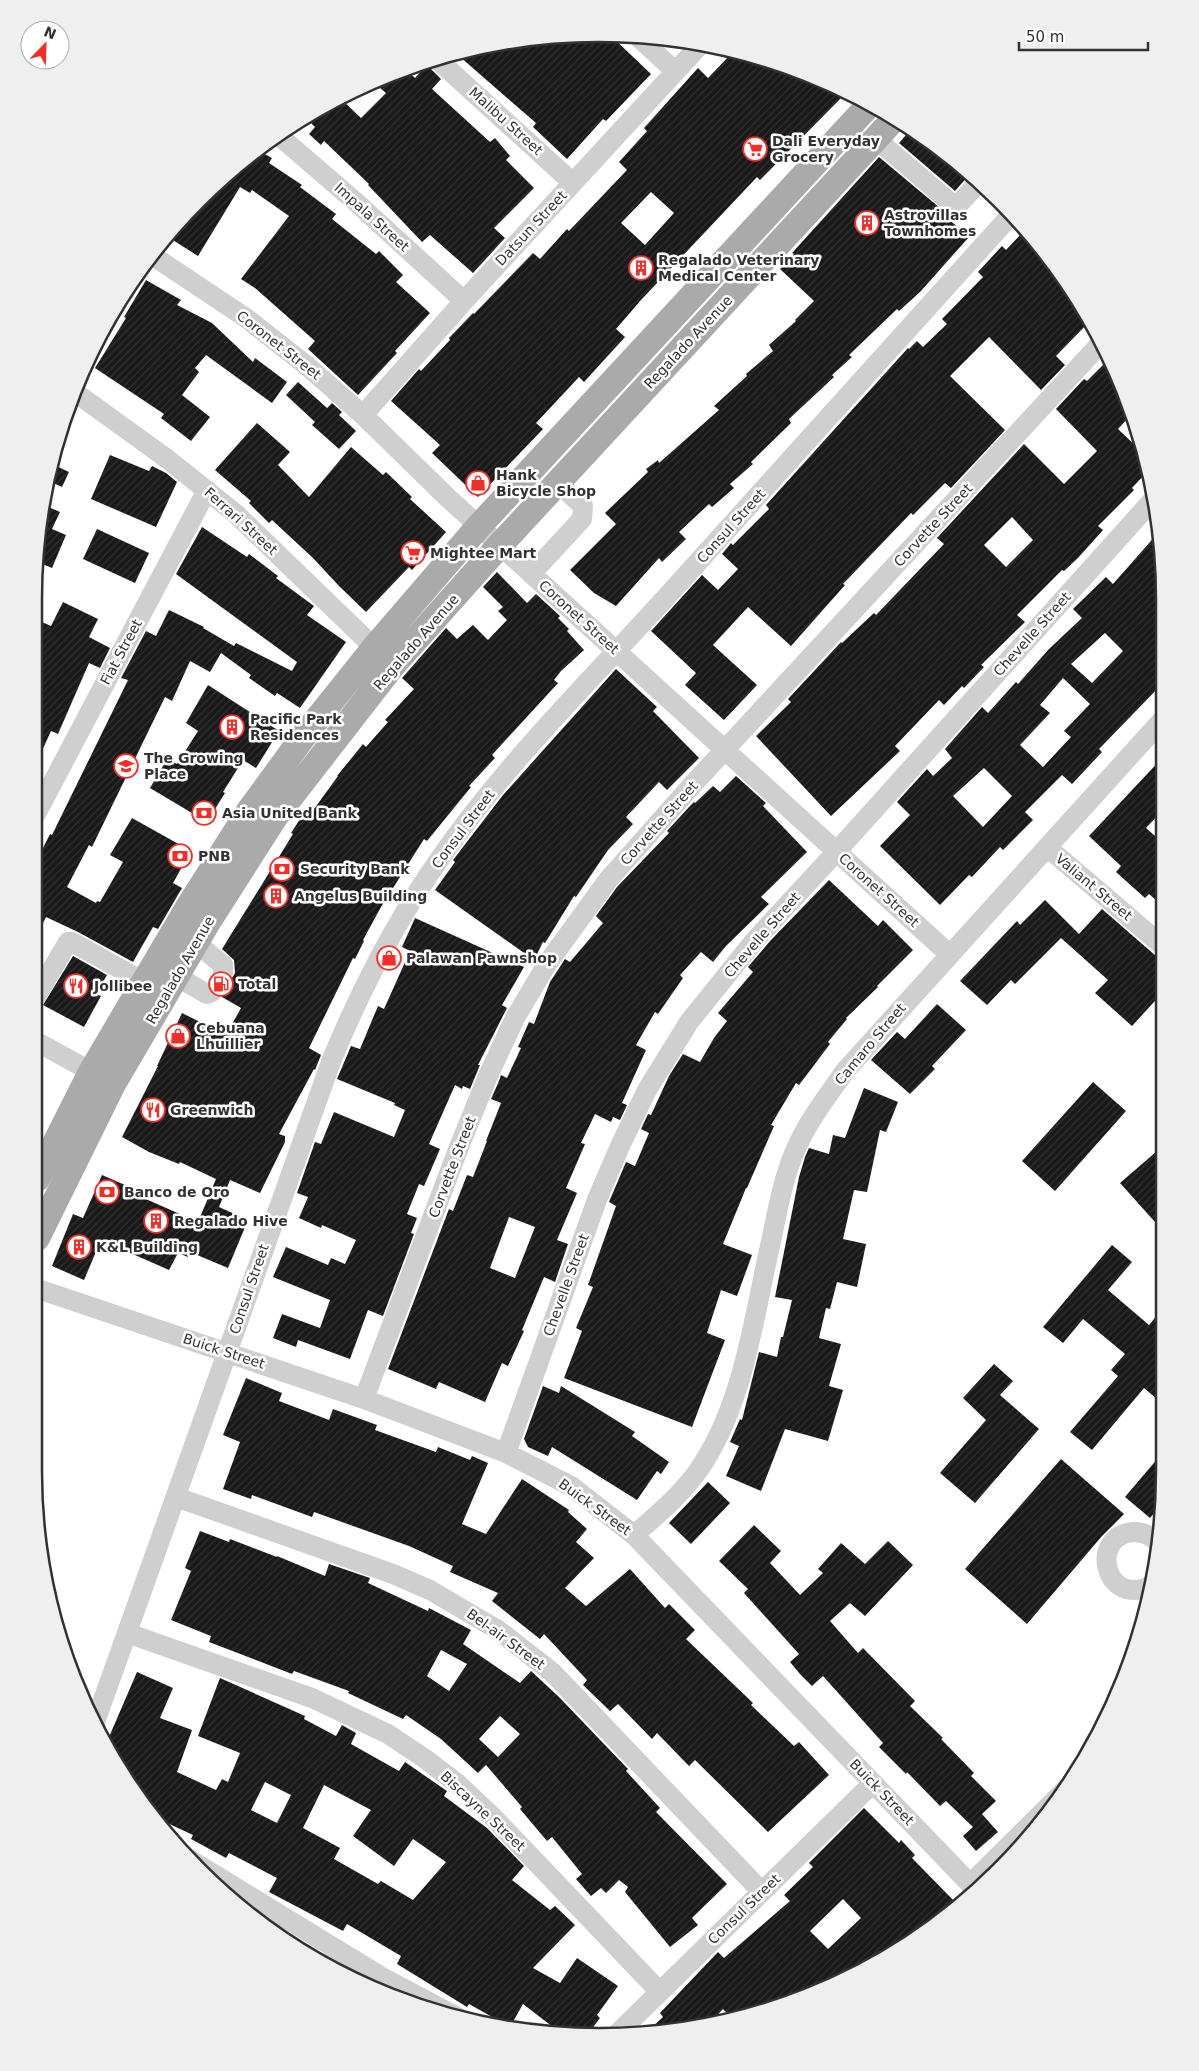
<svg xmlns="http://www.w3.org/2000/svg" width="1199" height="2071" viewBox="0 0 1199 2071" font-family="'DejaVu Sans',sans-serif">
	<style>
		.building { fill: url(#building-hatch); fill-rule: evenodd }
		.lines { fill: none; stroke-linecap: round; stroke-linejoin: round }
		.minor { stroke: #cfcfcf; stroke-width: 20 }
		.major { stroke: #aaa; stroke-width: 26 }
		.labels { text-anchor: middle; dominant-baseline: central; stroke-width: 5; stroke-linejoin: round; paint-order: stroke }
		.street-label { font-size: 14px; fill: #323232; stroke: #fff }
		.poi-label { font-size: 14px; font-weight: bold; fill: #323232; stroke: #fff; text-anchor: start }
		.rim { fill: none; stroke: #323232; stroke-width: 2.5 }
	</style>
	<defs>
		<pattern id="building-hatch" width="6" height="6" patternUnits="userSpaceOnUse" patternTransform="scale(1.25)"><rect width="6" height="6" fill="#191919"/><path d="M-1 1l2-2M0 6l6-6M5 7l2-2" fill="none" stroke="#323232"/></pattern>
	</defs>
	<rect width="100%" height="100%" fill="#fff"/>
	<!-- building -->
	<path class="building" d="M599,34l11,1 41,39 -45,47 -3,-2 -36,40 -34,-32 3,-4 -77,-67 -3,4 -5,-4 38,-11z
		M733,52l83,25 30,16 -86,87 -3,-3 -116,123 -25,29 9,8 -41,45 -5,-5 -43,46 7,6 -65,68 -46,-44 8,-8 -49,-44 28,-32 2,2 29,-31 -1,-2 24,-25 1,1 59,-61 7,6 27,-30 2,2 58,-61 -8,-8 28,-31 -3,-3 54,-60 10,10zM651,192l23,21 -29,32 -24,-22z
		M427,65l14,14 -9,10 58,53 5,-4 15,18 -4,4 28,28 -40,40 11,10 -32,35 -43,-38 -8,7 -54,-57 1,-1 -45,-43 -3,4 -12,-11 6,-7 -9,-9 35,-19 20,19 25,-25 -13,-11 10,-5 23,-7 9,8z
		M912,128l57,47 -14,16 -56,-48z
		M259,151l13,7 -3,5 33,22 -2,2 36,27 -4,5 44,35 3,-3 24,24 -7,7 34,31 -35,38 2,2 -39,42 -50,-46 7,-8 -60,-53 -14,-9 48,-63 -37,-26 -2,3 -10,-6 -42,69 -30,-19 31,-37z
		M879,157l67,56 -2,2 25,22 -49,55 -21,19 -2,-2 -48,46 3,2 -20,18 2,2 -45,42 2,4 -40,39 2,2 -23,20 4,4 -22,19 -3,-3 -30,28 7,7 -24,23 -3,-4 -43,48 -22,-13 -24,-23 46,-46 -11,-11 43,-41 -2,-3 12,-9 1,3 60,-53 -5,-4 33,-30 -1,-2 27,-23 -4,-6 27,-24 -1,-1 19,-19 -34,-32 14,-15 -2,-1z
		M1024,231l67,89 -35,36 9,9 -24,25 -52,-53 -39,39 55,54 -54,58 -6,-5 -32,32 -2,-2 -68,71 2,1 -54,61 -43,-39 -35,38 44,40 -33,35 -39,-35 11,-12 -45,-42 51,-56 16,15 20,-21 -16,-15 9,-11 2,2 36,-36 -3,-4 142,-157 1,1 8,-8 6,6 24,-23 -5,-5 41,-42 -5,-5 24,-26 4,4z
		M146,280l35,20 -4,5 35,18 41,39 2,-4 32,24 -15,21 -66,-48 -11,13 4,4 -17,23 28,22 -19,24 -30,-23 3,-4 -69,-46 31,-50 -2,-1z
		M1109,359l24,54 -15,16 24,23 4,21 -14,15 2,2 -36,36 5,4 -25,28 -14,13 -2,-1 -45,45 8,7 -44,43 3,2 -20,21 -2,-2 -18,19 -5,-5 -44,46 5,5 -69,65 -75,-80 35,-34 -3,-3 53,-57 1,1 32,-30 2,2 68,-71 -7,-6 87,-94 40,40 33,-33 -41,-42 28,-30 3,2zM1012,517l21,23 -27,27 -22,-22z
		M298,382l29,26 5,-5 10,9 -3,3 17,16 -17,18 -27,-24 3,-3 -29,-27z
		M257,423l33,29 -12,13 31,32 42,-50 32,28 3,-3 26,25 -2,2 36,33 -34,38 -3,-3 -43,45 -27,-26 -26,-28 -41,-38 -3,3 -20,-20 2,-2 -36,-31z
		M110,455l39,16 3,-5 14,7 11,9 -21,45 -65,-28z
		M54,465l15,7 -7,15 -11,-5z
		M46,506l14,6 -8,17 14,6 -14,33 -17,-7z
		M202,527l45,30 2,-3 29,22 -2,2 38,28 -7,9 39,27 -46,66 -23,-15 -2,3 -26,-18 2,-3 -30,-22 -11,19 -20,-11 -18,40 -7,-4 -73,150 -3,-2 -22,42 29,16 1,-2 3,1 23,-40 -13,-7 22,-37 59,33 -18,32 9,5 -24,41 -5,-2 -20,35 -55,-30 -32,-15 -10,20v-93l7,4 7,-14 2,1 76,-155 -7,-2 25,-47 10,5 13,-26 35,17 -1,1 31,18 2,-3 56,28 5,-9 -121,-88z
		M97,529l52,24 -14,30 -52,-24z
		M1158,533l6,29v120l-65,67 3,3 -30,32 -10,-9 -37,37 8,8 -30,30 -3,-3 -28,30 -3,-2 -29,30 -60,-59 30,-31 -13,-13 30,-33 6,7 19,-18 -7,-9 37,-42 6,6 28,-31 2,2 31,-35 33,-31 -9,-9 33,-32 7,7zM1105,633l18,18 -31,32 -21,-19zM1063,678l27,26 -26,27 7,6 -28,30 -23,-22 30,-32 -10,-8zM984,768l28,28 -29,31 -30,-31z
		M497,572l30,31 9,-9 24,22 -2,2 11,11 -2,2 17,19 -23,21 -7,9 4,3 -66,72 3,3 -26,28 2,1 -44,54 -3,-2 -43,68 -18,33 1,1 -9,18 -2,-1 -44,90 12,7 -6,15 -1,-1 -35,65 6,2v6l-25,51 -30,-13 -11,27 29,13 -20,48 -38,-16 -2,5 -10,-4 -9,17 -68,-30 -17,40 -32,-14 21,-52 10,4 19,-43 23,10 -2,4 75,33 18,-43 -36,-17 -1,2 -30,-12 -27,-15 36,-71h-1l25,-53 44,22 15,-27 -19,-11 2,-4 -3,-9 8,-1 6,-10 -1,-13 -12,-11 71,-115 -2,-1 13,-20 5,3 29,-40h-1l26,-32 3,3 22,-25 -3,-2 29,-31 -12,-11 44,-50 11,11 16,-14 15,15 19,-20 -9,-9 5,-4 -20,-20z
		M63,602l35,17 -9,18 21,11 -10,20 -11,-5 -31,71 -7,-3 -15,33 -1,-145 16,7z
		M616,669l41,38 -4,4 46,47 -32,32 -8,-8 -33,35 7,7 -25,26 -32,47 -2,-1 -24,39 -5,8 -2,-1 -9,18 -99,-70 20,-28 -2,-2 50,-65z
		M208,685l71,46 -23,37 -13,-8 -20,32 2,1 -18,29 -57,-34 17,-29 10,5 21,-33 -12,-8z
		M1164,756v53l-18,19 18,16v63l-15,-13 -4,4 -29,-26 5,-6 -32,-30z
		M736,776l30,27 -3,3 44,46 -46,45 8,7 -43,42 -13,16 -12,-10 -21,23 3,3 -25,36 -3,-2 -19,33 10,5 -24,53 5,2 -7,15 -7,-3 -2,5 -16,-8 -14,29 4,1 -19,44 11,5 -20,47 11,4 -13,38 -11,-5 -22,53 2,1 -16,35 -6,-3 -17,39 -46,-20 -3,7 -48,-20 61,-160 4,2 14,-36 6,2 14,-36h-1l15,-38 -10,-4 8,-18 2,-6 6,3 14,-30 -3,-1 11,-25 5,2 16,-42 15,-23 5,3 33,-39 -7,-7 21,-29 52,-54 -2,-2 22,-24 5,-5 1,1 18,-17 7,6zM509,1217l26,10 -20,51 -25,-10z
		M829,880l49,46 5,-6 30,30 -36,36 1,1 -32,31 1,1 -19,23 2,2 -31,41 -3,-2 -25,42 3,1 -27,62h-1l-23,56 29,11 -15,41 -16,-6 -14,43 18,7 -33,87 -128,-49 18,-47 -6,-3 17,-41 -5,-2 28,-79 -7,-4 17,-40 9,4 14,-33 -8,-4 7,-15 3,1 18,-39 14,-22 17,8 14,-24 13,-17 -9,-8 35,-41 -5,-5 23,-27z
		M1045,900l34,34 23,-25 54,47 8,3v32l-32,35 -37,-33 13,-13 -47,-42 -46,46 -4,-4 -24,25 -27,-24 57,-60 3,4z
		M415,918l109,49 -22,38 5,3 -29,57h2l-10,24 -7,-3 -1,3 -7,-4 -26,59 11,5 -16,37 -5,-2 -12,30 10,4 -6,15 3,1 -31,82 -15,-6 -18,49 -52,-19 -2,7 -23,-9 9,-24 38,14 10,-28 -57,-23 13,-30 42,18 3,-7 14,6 11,-24 -34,-15 -1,3 -22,-10 9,-21 -11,-4 18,-51 6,2 13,-32 60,25 11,-27 -11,-5 1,-2 -58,-24 14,-33 9,3 18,-43 6,3 26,-58 -8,-4z
		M73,956l34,19 -11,19 5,2 -17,31 -41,-22z
		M937,1004l29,26 -34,36 3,3 -25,25 -39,-34 26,-28 8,7z
		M1093,1082l33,29 -71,80 -33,-30z
		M864,1088l34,14 -12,30 -6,-2 -13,62 -13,-2 -11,49 23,5 -9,43 -20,-5 -7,27 -4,-1 -7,30 22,6 -12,42 14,4 -15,51 -43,-12 -24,62 -35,-15 13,-30 -9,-4 10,-23 2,1 17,-68 18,5 4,-20h2l9,-37 -17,-3 24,-120 6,-20 4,-9 20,6 4,-19 12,3z
		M1164,1145v87l-44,-49z
		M1112,1245l20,17 -24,28 41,35 15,-18v98l-20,-17 -52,62 -22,-18 48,-56 -7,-6 14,-16 -42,-35 -20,24 -20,-16z
		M994,1364l19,17 -13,14 39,34 -64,74 -35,-30 46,-53 -23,-22z
		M246,1378l36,15 -3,8 50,19 4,-11 44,16 -2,5 61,22 2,-5 32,13 2,-4 16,7 -26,61 24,10 36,-55 47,31 -1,2 19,17 -11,13 18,16 -29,30 21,18 44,-37 35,39 4,-4 26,26 -9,9 67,64 -2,2 43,41 5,-4 30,33 -61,57 -73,-72 -6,6 -32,-33 -5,6 -34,-35 -8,7 -27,-26 4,-5 -43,-46 -4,5 -48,-38 6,-8 -48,-21 3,-6 -44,-20 -95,-34 -2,5 -60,-22 -1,4 -28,-10 17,-47 -17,-7z
		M543,1386l16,7 2,-7 74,46 -3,4 37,26 -8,12 -4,-3 -20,29 -85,-53 -4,9 -20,-9 -4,-8z
		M1164,1451v50l-14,17 -25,-21z
		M1061,1459l63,55 -22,22 -75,88 -62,-55z
		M708,1482l22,21 -39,41 -22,-21z
		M754,1525l27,26 -11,12 30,32 23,-22 -5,-4 23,-26 24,21 23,-23 25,24 -48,51 -15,-13 -20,18 28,32 5,-5 52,53 -5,5 33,32 -2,1 33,34 -3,3 25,25 -14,13 16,18 -22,19 -13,-15 10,-9 -27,-26 -6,5 -33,-34 -1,2 -27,-27 4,-4 -60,-67 -11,10 -12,-12 -10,-12 9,-8 -55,-61 4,-4 -29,-28z
		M200,1531l29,11 1,-3 47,18v-1l48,20 4,-12 41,14 -2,5 60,28 1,-3 42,22 -8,14 57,39 11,-12 28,26 69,72 -2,2 34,37 -4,4 71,72 -35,34 6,7 -28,22 -45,-55 3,-5 -9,-7 -13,13 -5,-5 -10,8 -15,-17 6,-5 -30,-37 -5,4 -27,-32 2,-2 -36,-42 -8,8 -37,-34 -35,-24 -3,4 -55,-26 1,-2 -55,-20 -2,3 -83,-32 2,-6 -40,-16 20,-49 -6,-3zM441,1650l26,14 -18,27 -22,-15zM500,1716l20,18 -22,23 -19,-18z
		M137,1672l36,16 -13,30 32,12 -15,42 39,18 6,-11 6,3 12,-29 -42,-17 22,-58 85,38 -1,3 32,17 6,-11 14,8 -5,11 48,27 6,-9 42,29 -3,5 43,32 37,38 -12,14 38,30 5,-4 20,19 -42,43 27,15 17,-25 41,28 -21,29 3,3 -12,16h-26l-39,-30 -13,23 -41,-23 -2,3 -70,-43 4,-8 -54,-32 -4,7 -74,-39 8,-14 -48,-25 -3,5 -35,-19 2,-4 -43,-20 -44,-71zM265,1782l26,13 -14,28 -26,-13zM324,1785l47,25 -18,26 41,30 19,-27 33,23 -33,38 -32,-19 -3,3 -44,-25 6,-11 -37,-20z
		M864,1808l35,35 2,-3 14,15 -3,3 44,45 -27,25 -5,-6 -28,26 -80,46 -83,25 -10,-10 -17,18 -62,8 19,-18 -3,-4 58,-61 6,6 66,-57 -6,-6 29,-28 -4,-4zM843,1899l18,19 -33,31 -18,-18z"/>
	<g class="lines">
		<!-- minor -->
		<path class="minor" d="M639,38l36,33
			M438,60l135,123
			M278,135l79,68 107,98
			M876,139l75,64 8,1 20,-22
			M153,256l93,62 60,47 57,50 84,82 502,457
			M76,393l90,65 69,55 150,145
			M363,415l101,-114 237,-257
			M531,574l51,-55 1,-13 -25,-23
			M36,814l171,-324
			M1047,847l117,100
			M196,943l27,22v8
			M176,976l31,18 5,-2
			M37,995l31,-53h4l72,40
			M37,1042l66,36
			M38,1289l326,110 142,54 65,33 63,49 342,355
			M364,1399l95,-252 29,-71 27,-58 32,-54 61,-84 87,-98 406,-439
			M506,1453l92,-256 23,-53 26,-54 42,-68 66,-82 82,-89 315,-350
			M176,1497l217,77 37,16 68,40 54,42 210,220
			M634,1535c23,-20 46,-39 64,-64 45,-64 55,-150 72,-225 7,-32 12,-65 25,-95 12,-29 32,-54 50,-80l319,-353
			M1148,1587c-44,18 -59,-51 -15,-55 9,0 18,3 24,10
			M127,1633l185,65 76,36 36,24 34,26 34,32 168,176
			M94,1725l238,-666c30,-72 64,-139 109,-202 67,-96 151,-178 229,-264 114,-126 228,-252 341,-378
			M189,1859l193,118 81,43
			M970,1884l101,-100
			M616,2035l257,-252"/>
		<!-- major -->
		<path class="major" d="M37,1179l54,-107 96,-163 62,-98 57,-78 68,-85 105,-122 390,-421
			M37,1238l76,-154 95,-162 67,-105 118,-152 107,-120 394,-426"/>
	</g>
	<!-- icons -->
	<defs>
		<g id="supermarket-ring" transform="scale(1.25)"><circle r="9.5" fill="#fff" stroke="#f62c27" stroke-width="1.5"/><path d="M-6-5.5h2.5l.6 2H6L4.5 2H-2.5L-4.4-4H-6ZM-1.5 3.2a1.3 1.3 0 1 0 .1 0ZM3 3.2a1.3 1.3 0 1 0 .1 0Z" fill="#f62c27"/></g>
		<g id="building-ring" transform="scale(1.25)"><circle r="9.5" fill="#fff" stroke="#f62c27" stroke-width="1.5"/><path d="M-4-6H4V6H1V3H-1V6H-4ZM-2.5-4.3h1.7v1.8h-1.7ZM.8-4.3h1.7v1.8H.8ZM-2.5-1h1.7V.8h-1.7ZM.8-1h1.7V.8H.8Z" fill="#f62c27"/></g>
		<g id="shop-ring" transform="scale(1.25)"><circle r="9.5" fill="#fff" stroke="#f62c27" stroke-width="1.5"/><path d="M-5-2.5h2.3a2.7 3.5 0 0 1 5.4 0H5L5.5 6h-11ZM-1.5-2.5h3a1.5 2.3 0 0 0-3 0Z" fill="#f62c27"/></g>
		<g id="school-ring" transform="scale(1.25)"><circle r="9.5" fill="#fff" stroke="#f62c27" stroke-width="1.5"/><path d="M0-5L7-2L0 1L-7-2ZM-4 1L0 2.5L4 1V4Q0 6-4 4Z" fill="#f62c27"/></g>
		<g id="bank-ring" transform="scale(1.25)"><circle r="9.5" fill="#fff" stroke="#f62c27" stroke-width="1.5"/><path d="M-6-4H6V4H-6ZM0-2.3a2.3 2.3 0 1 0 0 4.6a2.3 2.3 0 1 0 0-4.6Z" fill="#f62c27"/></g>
		<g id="fuel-ring" transform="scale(1.25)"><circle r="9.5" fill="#fff" stroke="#f62c27" stroke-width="1.5"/><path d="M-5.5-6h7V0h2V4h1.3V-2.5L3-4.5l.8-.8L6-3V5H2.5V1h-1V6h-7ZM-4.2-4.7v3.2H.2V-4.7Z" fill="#f62c27"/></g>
		<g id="restaurant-ring" transform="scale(1.25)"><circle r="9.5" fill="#fff" stroke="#f62c27" stroke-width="1.5"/><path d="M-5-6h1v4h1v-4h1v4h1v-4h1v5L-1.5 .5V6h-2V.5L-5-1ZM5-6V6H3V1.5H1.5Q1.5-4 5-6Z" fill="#f62c27"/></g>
	</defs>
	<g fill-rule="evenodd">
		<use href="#supermarket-ring" x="755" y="149"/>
		<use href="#building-ring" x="867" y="223"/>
		<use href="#building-ring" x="641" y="268"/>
		<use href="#shop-ring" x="478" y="483"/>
		<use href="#supermarket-ring" x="413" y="553"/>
		<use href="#building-ring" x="232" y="727"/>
		<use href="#school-ring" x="126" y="766"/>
		<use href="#bank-ring" x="204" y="813"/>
		<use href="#bank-ring" x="180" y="856"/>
		<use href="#bank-ring" x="282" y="869"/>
		<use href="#building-ring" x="276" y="896"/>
		<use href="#shop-ring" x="389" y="958"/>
		<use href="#fuel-ring" x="221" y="984"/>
		<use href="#restaurant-ring" x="76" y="986"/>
		<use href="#shop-ring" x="178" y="1036"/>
		<use href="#restaurant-ring" x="153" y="1110"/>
		<use href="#bank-ring" x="107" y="1192"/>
		<use href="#building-ring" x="156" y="1221"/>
		<use href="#building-ring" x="79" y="1247"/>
	</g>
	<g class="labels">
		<!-- street labels -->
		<g class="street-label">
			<text transform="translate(506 121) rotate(42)">Malibu Street</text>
			<text transform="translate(372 217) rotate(42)">Impala Street</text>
			<text transform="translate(531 228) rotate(-47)">Datsun Street</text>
			<text transform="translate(688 342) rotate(-47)">Regalado Avenue</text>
			<text transform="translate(279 345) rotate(38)">Coronet Street</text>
			<text transform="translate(241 521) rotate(42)">Ferrari Street</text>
			<text transform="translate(933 525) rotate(-47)">Corvette Street</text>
			<text transform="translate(731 526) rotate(-48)">Consul Street</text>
			<text transform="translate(579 617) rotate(42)">Coronet Street</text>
			<text transform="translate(1032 634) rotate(-48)">Chevelle Street</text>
			<text transform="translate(416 642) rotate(-49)">Regalado Avenue</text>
			<text transform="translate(121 652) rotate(-62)">Fiat Street</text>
			<text transform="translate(659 823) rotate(-48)">Corvette Street</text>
			<text transform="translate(463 829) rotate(-53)">Consul Street</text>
			<text transform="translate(1094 887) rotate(40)">Valiant Street</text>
			<text transform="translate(879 890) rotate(42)">Coronet Street</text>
			<text transform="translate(762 935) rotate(-49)">Chevelle Street</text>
			<text transform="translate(180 970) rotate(-60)">Regalado Avenue</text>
			<text transform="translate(870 1044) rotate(-50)">Camaro Street</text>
			<text transform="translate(452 1167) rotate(-69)">Corvette Street</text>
			<text transform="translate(566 1285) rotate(-70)">Chevelle Street</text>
			<text transform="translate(249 1289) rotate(-71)">Consul Street</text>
			<text transform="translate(224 1351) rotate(18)">Buick Street</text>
			<text transform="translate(595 1507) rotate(36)">Buick Street</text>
			<text transform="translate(506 1639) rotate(36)">Bel-air Street</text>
			<text transform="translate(882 1792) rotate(46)">Buick Street</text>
			<text transform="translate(483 1811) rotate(43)">Biscayne Street</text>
			<text transform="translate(744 1909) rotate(-44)">Consul Street</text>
		</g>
		<!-- poi labels -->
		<g class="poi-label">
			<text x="772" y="141">Dali Everyday<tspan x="772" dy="16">Grocery</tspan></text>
			<text x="884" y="215">Astrovillas<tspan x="884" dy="16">Townhomes</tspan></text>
			<text x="658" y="260">Regalado Veterinary<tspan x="658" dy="16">Medical Center</tspan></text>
			<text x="496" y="475">Hank<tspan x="496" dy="16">Bicycle Shop</tspan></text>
			<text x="430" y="553">Mightee Mart</text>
			<text x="250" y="719">Pacific Park<tspan x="250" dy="16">Residences</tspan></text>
			<text x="144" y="758">The Growing<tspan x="144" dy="16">Place</tspan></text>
			<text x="222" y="813">Asia United Bank</text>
			<text x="198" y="856">PNB</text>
			<text x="300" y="869">Security Bank</text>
			<text x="294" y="896">Angelus Building</text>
			<text x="406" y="958">Palawan Pawnshop</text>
			<text x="238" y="984">Total</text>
			<text x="94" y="986">Jollibee</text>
			<text x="196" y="1028">Cebuana<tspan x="196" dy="16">Lhuillier</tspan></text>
			<text x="170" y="1110">Greenwich</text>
			<text x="124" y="1192">Banco de Oro</text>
			<text x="174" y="1221">Regalado Hive</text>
			<text x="96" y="1247">K&amp;L Building</text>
		</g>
	</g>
	<!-- crop -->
	<path d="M0 0H1199V2071H0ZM599 42H599A557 557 0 0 1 1156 599V1471A557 557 0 0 1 599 2028H599A557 557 0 0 1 42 1471V599A557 557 0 0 1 599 42Z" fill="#efefef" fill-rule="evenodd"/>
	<path class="rim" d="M599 42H599A557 557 0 0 1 1156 599V1471A557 557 0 0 1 599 2028H599A557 557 0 0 1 42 1471V599A557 557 0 0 1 599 42Z"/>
	<!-- north arrow -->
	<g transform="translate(45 45) rotate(23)"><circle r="24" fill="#ffffff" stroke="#adadad"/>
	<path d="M0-4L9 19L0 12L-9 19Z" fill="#f62c27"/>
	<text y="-8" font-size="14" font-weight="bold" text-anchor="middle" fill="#323232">N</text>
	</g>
	<!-- scale -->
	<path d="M1019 42v8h129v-8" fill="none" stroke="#323232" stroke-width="2.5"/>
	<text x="1026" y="42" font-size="15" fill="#323232" stroke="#ffffff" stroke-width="4" paint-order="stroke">50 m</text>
</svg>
